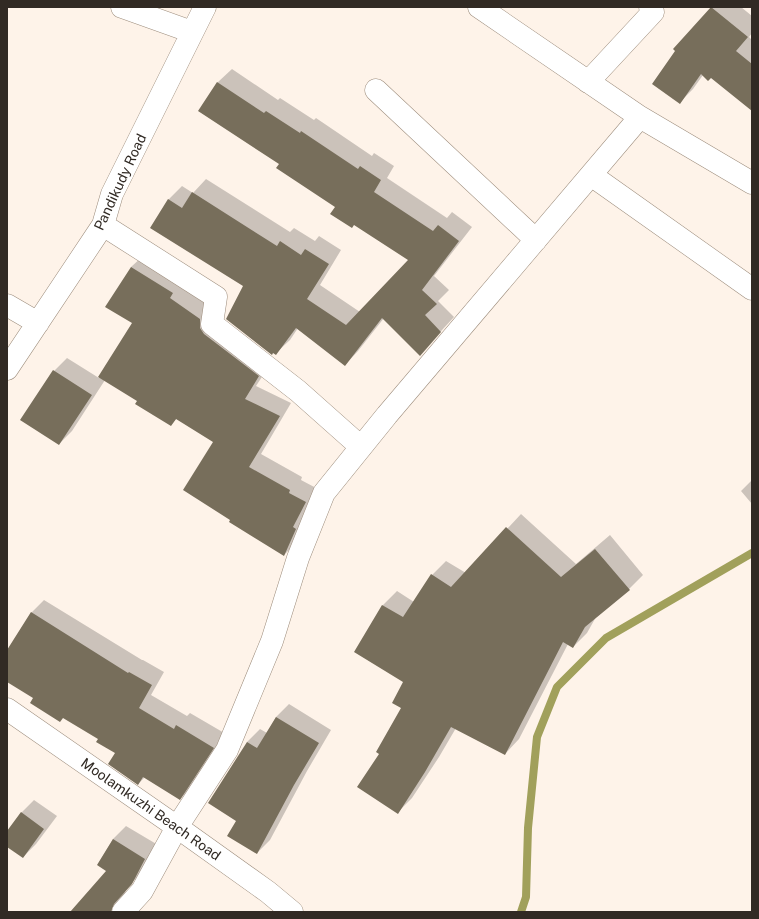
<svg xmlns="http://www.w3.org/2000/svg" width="759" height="919" viewBox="0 0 759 919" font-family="'Public Sans',sans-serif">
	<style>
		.shadow { fill: #0003 }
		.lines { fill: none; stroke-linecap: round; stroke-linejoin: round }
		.stream { stroke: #a1a05b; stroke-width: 8 }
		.building { fill: #776e5b }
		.minor-casing { stroke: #9d8d7d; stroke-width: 23 }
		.tertiary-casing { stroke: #9d8d7d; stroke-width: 23 }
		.minor { stroke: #fff; stroke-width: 22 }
		.tertiary { stroke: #fff; stroke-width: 22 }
		.labels { text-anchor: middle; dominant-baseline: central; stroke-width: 4; stroke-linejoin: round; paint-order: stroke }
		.street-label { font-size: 14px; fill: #312a24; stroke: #fff }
	</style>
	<rect width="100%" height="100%" fill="#fef3e9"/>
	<!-- shadow -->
	<path class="shadow" d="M712,7h29l11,9v17l-3,4 3,3v69l-41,-33 -8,-1 -10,14 -13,13 20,-81z
		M232,69l46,31 2,-2 34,22 2,-2 56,38 2,-3 20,13 -7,12 60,40 5,-6 20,15 -38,49 15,14 -11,11 16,16 -34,37 -36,-36 -26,33 -13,14 -47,-37 -8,12 -14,13 -32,-67 -76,-86 14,-14 11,7 13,-14 84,53 4,-4 21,13 4,-5 22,14 -21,35 40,27 50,-52 -74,-54 -55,-43 -82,-52 19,-29z
		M144,255l68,51 1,9 58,48 -15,23 35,17 -30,51 41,23 -1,3 17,9 -21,53 -13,13 -52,-36 -18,-77 -37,-24 -6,7 -33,-24 -33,-21 -33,51 -13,13 -5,-73 13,-13 32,20 34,-55 -2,-56z
		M752,480v24l-11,-13z
		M521,514l55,50 34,-29 33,40 -14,14 -33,28 -9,16 -14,14 -5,-3 -49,95 -14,15 -49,-26 -17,29 -27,41 -14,14 -18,-59 22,-45 3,-26 -50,-30 28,-47 14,-14 17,11 18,-27 14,-14 20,12z
		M44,600l98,60h1l21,12 -13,23 36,21 3,-3 36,21 -33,52 -13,13 -35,-22 -7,7 -22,-32 -16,-14 -93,-57v-30l24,-38z
		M289,704l42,26 -24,41 -37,69 -13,13 -20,-32 10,-79 13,-13 7,4 9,-16z
		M34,800l23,16 -21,28 -13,13 -16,-11v-13l14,-20z
		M126,826l32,19 -13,24 -19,20 -2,9 -13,14h-40l37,-42 -10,-6 15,-25z"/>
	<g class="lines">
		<!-- stream -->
		<path class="stream" d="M521,912l5,-15 2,-69 9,-91 20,-50 49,-49 146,-85"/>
	</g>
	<!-- building -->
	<path class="building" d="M711,7l37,30 -12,14 16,13v47l-41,-33 -3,3 -7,-7 -21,30 -28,-20 23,-33 -2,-2z
		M217,82l47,31 2,-2 34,22 1,-2 57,38 2,-3 21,14 -7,12 59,39 5,-6 21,16 -37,49 15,14 -12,11 16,17 -21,24 -38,-38 -37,48 -49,-38 -20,27 -3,-2 -1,2 -46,-36 17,-33 -93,-58 18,-29 14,9 10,-16 85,54 3,-5 21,14 4,-6 24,15 -22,35 39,26 62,-65 -54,-35 -2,3 -22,-14 5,-7 -59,-39 3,-4 -81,-53z
		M131,267l42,26 -3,5 30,21v9l4,6 55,42 -14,23 35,17 -31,51 41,23 -1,3 17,9 -13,25 3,2 -12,27 -55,-34 1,-2 -47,-30 30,-48 -37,-23 -5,7 -36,-22 2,-3 -39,-24 34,-54 -27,-16z
		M53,370l39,25 -33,50 -39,-25z
		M506,527l55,50 34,-28 35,41 -45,37 -12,21 -10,-6 -58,113 -54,-28 -26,45 -27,42 -41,-27 22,-33 -3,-2 25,-44 -9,-5 11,-21 -49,-30 28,-47 21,12 28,-43 20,13z
		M31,612l97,61 1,-1 23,13 -13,23 35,21 2,-4 38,23 -34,52 -37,-23 -5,8 -30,-21 7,-11 -19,-11 2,-3 -35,-21 -3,4 -30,-19 3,-5 -26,-16v-32z
		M276,717l43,26 -25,42 -37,69 -30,-18 9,-15 -28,-18 39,-61 10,6z
		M21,812l23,17 -21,29 -16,-11v-16z
		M113,839l32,20 -13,25 -18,20 -3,8h-41l36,-41 -9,-6z"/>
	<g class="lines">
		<!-- minor casing -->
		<g class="minor-casing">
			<path id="minor" d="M122,7l70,25
				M479,7l161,110 112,66
				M588,82l65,-70 -3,-5
				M376,90l160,150
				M591,175l161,114
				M103,225l113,72 -4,27 86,67 63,56
				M7,305l31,18
				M7,369l96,-144 9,-31 93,-187
				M123,912l19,-21 35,-64 50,-77 45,-109 26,-83 26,-65 63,-78 253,-298"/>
		</g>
		<!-- tertiary casing -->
		<g class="tertiary-casing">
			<path id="tertiary" d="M7,709l170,118 91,65 24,20"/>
		</g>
		<!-- minor -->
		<use href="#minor" class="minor"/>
		<!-- tertiary -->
		<use href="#tertiary" class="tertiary"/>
	</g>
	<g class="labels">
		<!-- street labels -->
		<g class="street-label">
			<text transform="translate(120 182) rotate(-65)">Pandikudy Road</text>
			<text transform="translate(151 809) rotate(35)">Moolamkuzhi Beach Road</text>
		</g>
	</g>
	<!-- border -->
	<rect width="759" height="919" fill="none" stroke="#312a24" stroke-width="16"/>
</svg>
